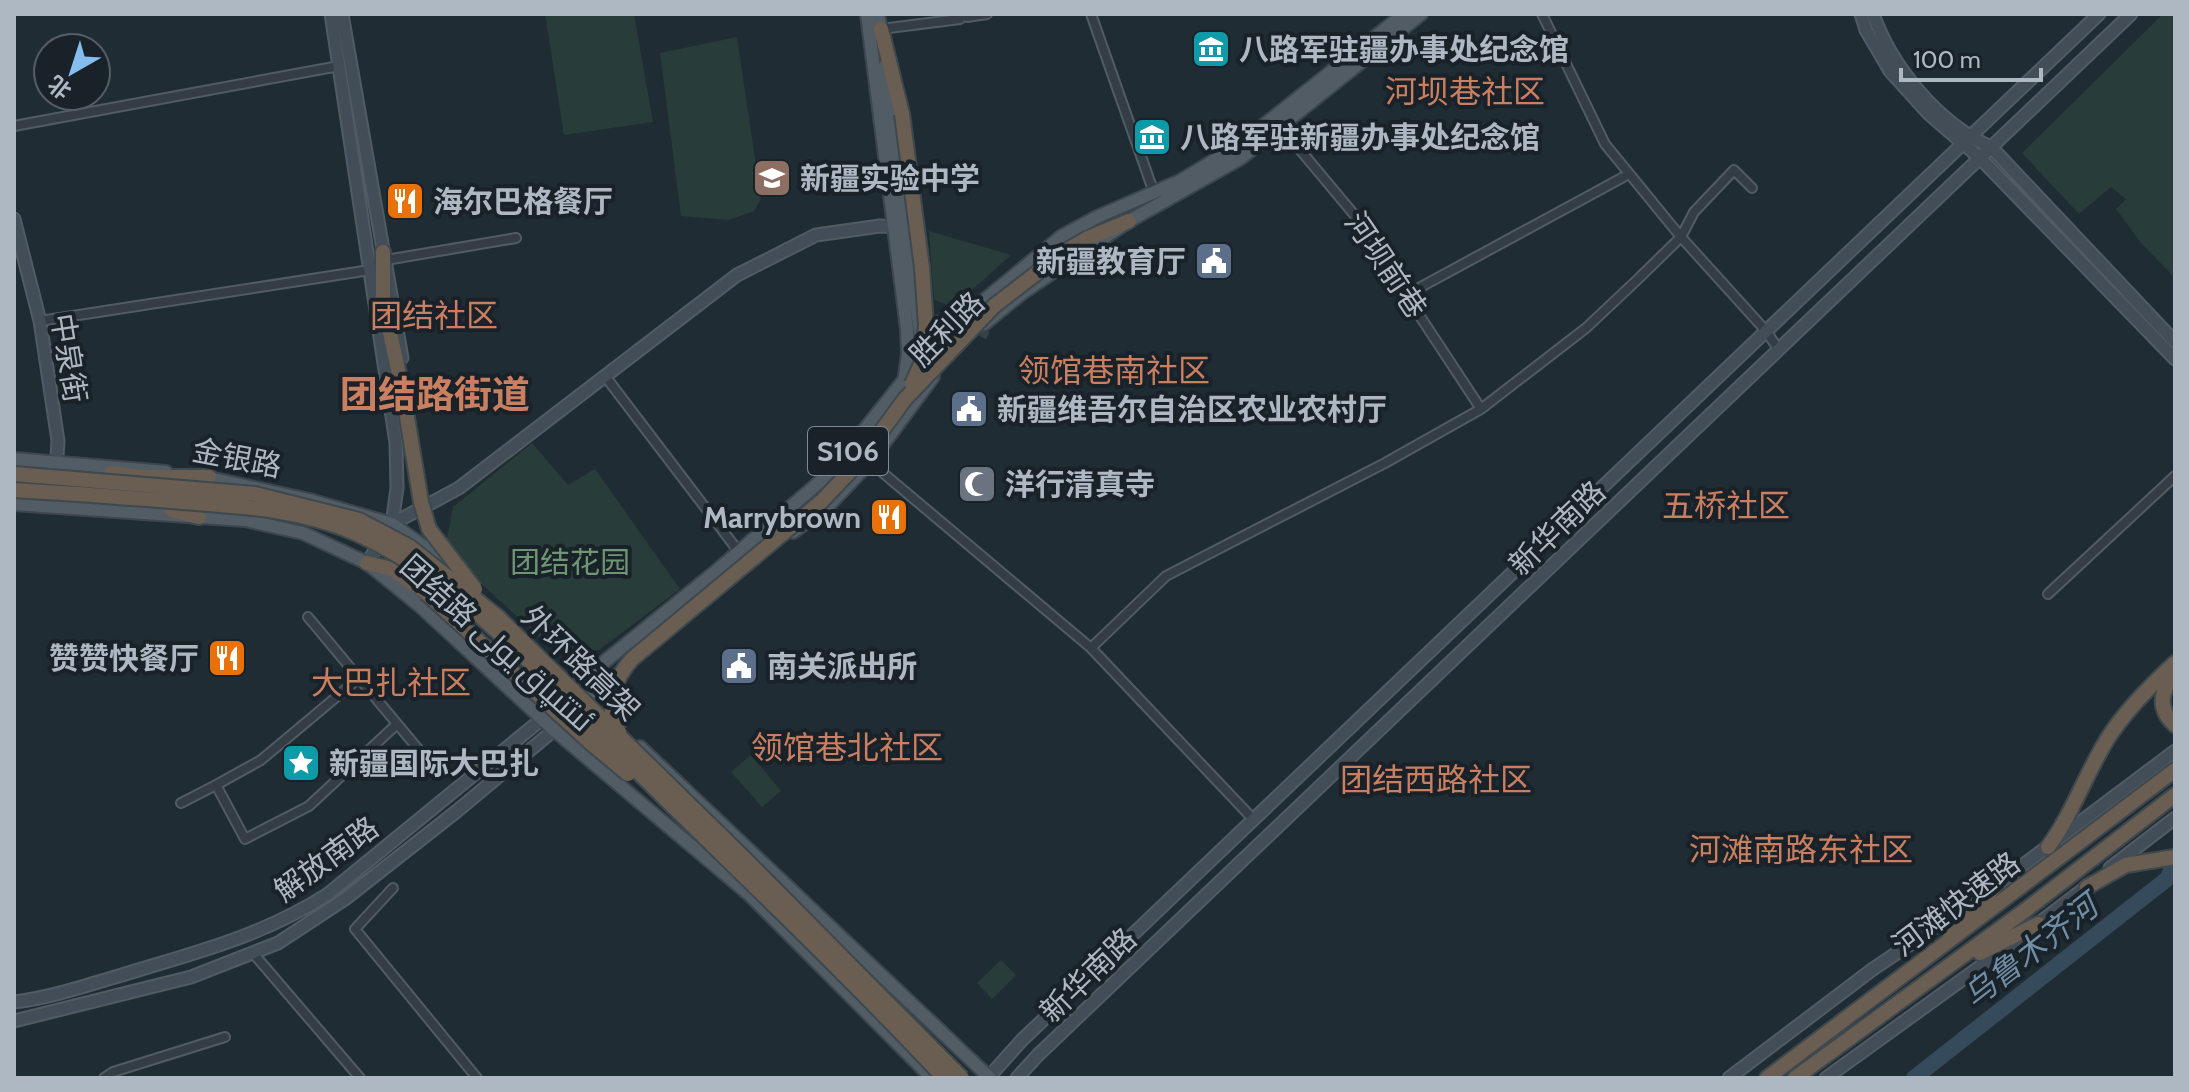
<svg xmlns="http://www.w3.org/2000/svg" width="2189" height="1092" viewBox="0 0 2189 1092" font-family="Cabin,Cairo,'Noto Sans SC',sans-serif">
	<style>
		.green { fill: #283c39 }
		.lines { fill: none; stroke-linecap: round; stroke-linejoin: round }
		.river { stroke: #354a5a; stroke-width: 16 }
		.street-tunnel { stroke: #354149; stroke-width: 8; stroke-dasharray: 8 4; stroke-linecap: butt }
		.street-casing { stroke: #515b63; stroke-width: 12 }
		.secondary-casing { stroke: #515b63; stroke-width: 15 }
		.primary-casing { stroke: #3d464e; stroke-width: 16 }
		.highway-casing { stroke: #3e484f; stroke-width: 18 }
		.street { stroke: #343d45; stroke-width: 8 }
		.secondary { stroke: #424d57; stroke-width: 11 }
		.primary { stroke: #515c65; stroke-width: 12 }
		.highway { stroke: #6a5d51; stroke-width: 14 }
		.highway-bridge-casing { stroke: #3e484f; stroke-width: 18; stroke-linecap: butt }
		.highway-bridge { stroke: #6a5d51; stroke-width: 14 }
		.labels { text-anchor: middle; dominant-baseline: central; stroke-width: 8; stroke-linejoin: round; paint-order: stroke }
		.shield { fill: #192229; stroke: #818b94; stroke-width: 2 }
		.shield-label { font-size: 28px; font-weight: bold; fill: #aeb8c2 }
		.poi-label { font-size: 30px; font-weight: bold; fill: #aeb8c2; stroke: #192229; text-anchor: start }
		.street-label { font-size: 30px; fill: #aeb8c2; stroke: #192229 }
		.park-label { font-size: 30px; fill: #6f9672; stroke: #192229 }
		.neighbourhood-label { font-size: 32px; fill: #ca7f60; stroke: #192229 }
		.water-label { font-size: 32px; font-style: italic; fill: #708da4; stroke: #192229 }
		.district-label { font-size: 38px; font-weight: bold; fill: #ca7f60; stroke: #192229 }
	</style>
	<rect width="100%" height="100%" fill="#202c34"/>
	<!-- green -->
	<path class="green" d="M545,14h89l19,108 -89,13z
		M2163,14h12v264l-34,-35 -25,-34 10,-10 -15,-12 -32,27 -57,-61z
		M737,37l24,162 -7,12 -25,9 -48,-4 -21,-163z
		M929,231l82,24 -49,44 4,6 -7,4 -25,-9z
		M532,443l36,42 27,-16 85,120 -81,61 -24,1 -27,-6 -86,-79 -15,-28 6,-31z
		M751,755l30,36 -19,16 -31,-35z
		M1001,960l15,15 -24,24 -15,-16z"/>
	<g class="lines">
		<!-- river -->
		<path class="river" d="M1914,1078l253,-199 8,-16"/>
		<!-- street-tunnel -->
		<path class="street-tunnel" d="M923,319c23,-3 47,6 67,18"/>
		<!-- street casing -->
		<g class="street-casing">
			<path id="street" d="M1091,14l63,179
				M1542,14l63,130 76,93 85,94 13,19
				M967,17l20,-3
				M881,29l79,-10
				M14,126l325,-60
				M1281,127l91,109 34,59 75,114
				M386,260l130,-22
				M1406,295l223,-121
				M40,321l330,-51
				M605,376l134,176
				M870,462l221,186 163,172
				M2048,594l127,-118
				M308,617l131,157
				M1091,648l75,-72 219,-113 96,-54 105,-81 51,-48 44,-43 13,-25 40,-42 18,18
				M359,678l-98,82 -45,25 29,54 64,-33 88,-82
				M181,803l35,-18
				M393,888l-38,41 122,149
				M253,953l107,125
				M104,1078l9,-6 112,-35"/>
		</g>
		<!-- secondary casing -->
		<g class="secondary-casing">
			<path id="secondary" d="M331,14l65,429 1,45 -5,36 -25,39
				M342,14l60,344
				M1861,14l5,16 24,41 38,42 52,45 195,201
				M1873,14c19,54 66,110 118,133l184,195
				M14,219l26,102 18,120 -3,45
				M392,524l67,-36 278,-213 79,-40 64,-9 20,1
				M2110,868l65,-50
				M1990,890l185,-139
				M2034,927l59,-45
				M14,1002c36,-4 73,-17 108,-27 74,-23 139,-38 206,-81l214,-175
				M14,1021l177,-44 87,-34 67,-44 112,-88 97,-81
				M988,1078l34,-38 1077,-1026
				M1017,1078l21,-23 1093,-1041
				M1729,1078l144,-109 100,-67
				M1826,1078l191,-138"/>
		</g>
		<!-- primary casing -->
		<g class="primary-casing">
			<path id="primary" d="M867,14l40,315 1,25 -3,22
				M878,14l4,22
				M885,66l19,161 17,110
				M984,324l38,-31 107,-72 112,-63 180,-144
				M14,459l152,13
				M200,476l109,24 83,24 44,31 26,27
				M14,504l231,16 58,13 64,30 53,43 134,124 197,166 181,182
				M793,532l35,-26 42,-44 63,-85
				M547,714l46,-43 121,-98 116,-100 94,-118 23,-24 115,-95 35,-19 83,-36 55,-33 169,-134
				M554,730l67,-58
				M640,747l350,331"/>
		</g>
		<!-- highway casing -->
		<g class="highway-casing">
			<path id="highway" d="M881,29l21,85
				M1088,238l41,-17
				M383,252v48l20,93
				M111,473l31,4h67
				M171,510l28,7
				M367,563l25,6 34,24
				M2175,674c-15,17 -18,35 0,51
				M2048,847c25,-34 38,-74 60,-109 18,-28 43,-53 67,-75
				M2087,887l39,-22 49,-8
				M1949,932l46,-45
				M1980,953l58,-29
				M1767,1078l408,-308
				M1795,1078l232,-169 148,-114"/>
		</g>
		<!-- street -->
		<use href="#street" class="street"/>
		<!-- secondary -->
		<use href="#secondary" class="secondary"/>
		<!-- primary -->
		<use href="#primary" class="primary"/>
		<!-- highway -->
		<use href="#highway" class="highway"/>
		<!-- highway-bridge casing -->
		<g class="highway-bridge-casing">
			<path id="highway-bridge" d="M902,114l20,154 4,57 -5,39 -9,20
				M403,393l18,109 8,27 46,60
				M14,474l241,20 104,26 51,27 88,70 248,243 216,218
				M14,490c52,3 105,7 157,11 62,5 126,7 184,32 107,47 198,155 281,237 103,102 209,202 308,308
				M426,593l166,151 36,30
				M619,732c-15,-26 -5,-53 13,-73l190,-158 37,-39 46,-63 89,-93 70,-54 24,-14"/>
		</g>
		<!-- highway-bridge -->
		<use href="#highway-bridge" class="highway-bridge"/>
	</g>
	<!-- icons -->
	<defs>
		<g id="museum-square" transform="scale(2)"><rect x="-9" y="-9" width="18" height="18" rx="4" fill="#0f9aa8" stroke="#192229"/><path d="M0-6L6-3V-2H-6V-3ZM-5-1h2V3h-2ZM-1-1h2V3h-2ZM3-1h2V3H3ZM-6 4H6V6H-6Z" fill="#fff"/></g>
		<g id="school-square" transform="scale(2)"><rect x="-9" y="-9" width="18" height="18" rx="4" fill="#8d6e63" stroke="#192229"/><path d="M0-5L7-2L0 1L-7-2ZM-4 1L0 2.5L4 1V4Q0 6-4 4Z" fill="#fff"/></g>
		<g id="restaurant-square" transform="scale(2)"><rect x="-9" y="-9" width="18" height="18" rx="4" fill="#e8710a" stroke="#192229"/><path d="M-5-6h1v4h1v-4h1v4h1v-4h1v5L-1.5 .5V6h-2V.5L-5-1ZM5-6V6H3V1.5H1.5Q1.5-4 5-6Z" fill="#fff"/></g>
		<g id="civic-square" transform="scale(2)"><rect x="-9" y="-9" width="18" height="18" rx="4" fill="#5c6f8a" stroke="#192229"/><path d="M-.6-6.5H3V-4.5H.6V-3L4-1V1h2V6H-6V1h2V-1L-.6-3ZM-1.2 2.5V6h2.4V2.5Z" fill="#fff"/></g>
		<g id="mosque-square" transform="scale(2)"><rect x="-9" y="-9" width="18" height="18" rx="4" fill="#6b7280" stroke="#192229"/><path d="M3.5-4.9A6 6 0 1 0 3.5 4.9A5 5 0 1 1 3.5-4.9Z" fill="#fff"/></g>
		<g id="sight-square" transform="scale(2)"><rect x="-9" y="-9" width="18" height="18" rx="4" fill="#0f9aa8" stroke="#192229"/><path d="M0-6L1.8-2.2L6-1.7L2.9 1.2L3.7 5.4L0 3.3L-3.7 5.4L-2.9 1.2L-6-1.7L-1.8-2.2Z" fill="#fff"/></g>
	</defs>
	<g fill-rule="evenodd">
		<use href="#museum-square" x="1211" y="49"/>
		<use href="#museum-square" x="1152" y="137"/>
		<use href="#school-square" x="772" y="178"/>
		<use href="#restaurant-square" x="405" y="201"/>
		<use href="#civic-square" x="1214" y="261"/>
		<use href="#civic-square" x="969" y="409"/>
		<use href="#mosque-square" x="977" y="484"/>
		<use href="#restaurant-square" x="889" y="517"/>
		<use href="#restaurant-square" x="227" y="658"/>
		<use href="#civic-square" x="739" y="666"/>
		<use href="#sight-square" x="301" y="763"/>
	</g>
	<g class="labels">
		<!-- shield labels -->
		<rect class="shield" x="808" y="427" width="80" height="48" rx="6"/>
		<g class="shield-label">
			<text x="848" y="451">S106</text>
		</g>
		<!-- poi labels -->
		<g class="poi-label">
			<text x="1239" y="49">八路军驻疆办事处纪念馆</text>
			<text x="1180" y="137">八路军驻新疆办事处纪念馆</text>
			<text x="800" y="178">新疆实验中学</text>
			<text x="433" y="201">海尔巴格餐厅</text>
			<text x="1186" y="261" text-anchor="end">新疆教育厅</text>
			<text x="997" y="409">新疆维吾尔自治区农业农村厅</text>
			<text x="1005" y="484">洋行清真寺</text>
			<text x="861" y="517" text-anchor="end">Marrybrown</text>
			<text x="199" y="658" text-anchor="end">赞赞快餐厅</text>
			<text x="767" y="666">南关派出所</text>
			<text x="329" y="763">新疆国际大巴扎</text>
		</g>
		<!-- street labels -->
		<g class="street-label">
			<text transform="translate(1386 265) rotate(56)">河坝前巷</text>
			<text transform="translate(947 329) rotate(-45)">胜利路</text>
			<text transform="translate(69 358) rotate(81)">中泉街</text>
			<text transform="translate(237 458) rotate(11)">金银路</text>
			<text transform="translate(1557 528) rotate(-44)">新华南路</text>
			<text transform="translate(497 643) rotate(42)">团结路 ئىتتىپاق يولى</text>
			<text transform="translate(581 663) rotate(44)">外环路高架</text>
			<text transform="translate(326 859) rotate(-36)">解放南路</text>
			<text transform="translate(1956 904) rotate(-37)">河滩快速路</text>
			<text transform="translate(1088 975) rotate(-44)">新华南路</text>
		</g>
		<!-- park labels -->
		<g class="park-label">
			<text x="570" y="562">团结花园</text>
		</g>
		<!-- neighbourhood labels -->
		<g class="neighbourhood-label">
			<text x="1465" y="91">河坝巷社区</text>
			<text x="434" y="315">团结社区</text>
			<text x="1114" y="370">领馆巷南社区</text>
			<text x="1726" y="505">五桥社区</text>
			<text x="391" y="682">大巴扎社区</text>
			<text x="847" y="747">领馆巷北社区</text>
			<text x="1436" y="779">团结西路社区</text>
			<text x="1801" y="849">河滩南路东社区</text>
		</g>
		<!-- water labels -->
		<g class="water-label">
			<text transform="translate(2030 951) rotate(-38)">乌鲁木齐河</text>
		</g>
		<!-- district labels -->
		<g class="district-label">
			<text x="435" y="394">团结路街道</text>
		</g>
	</g>
	<!-- border -->
	<rect width="2189" height="1092" fill="none" stroke="#aeb8c2" stroke-width="32"/>
	<!-- north arrow -->
	<g transform="translate(72 72) rotate(219)"><circle r="38" fill="#192229" stroke="#555e66" stroke-width="2"/>
	<path d="M0-6L14 30L0 20L-14 30Z" fill="#85bdef"/>
	<text y="-12" font-size="22" font-weight="bold" text-anchor="middle" fill="#aeb8c2">北</text>
	</g>
	<!-- scale -->
	<path d="M1901 68v12h140v-12" fill="none" stroke="#aeb8c2" stroke-width="4"/>
	<text x="1913" y="68" font-size="24" fill="#aeb8c2" stroke="#192229" stroke-width="6" paint-order="stroke">100 m</text>
</svg>
